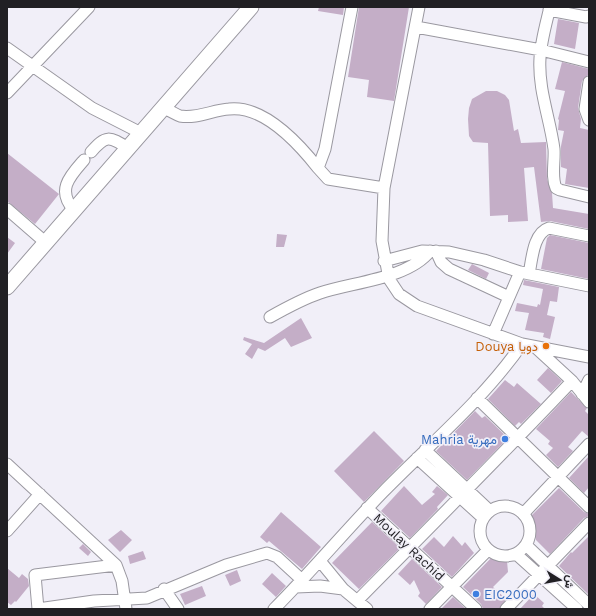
<svg xmlns="http://www.w3.org/2000/svg" width="596" height="616" viewBox="0 0 596 616" font-family="'Work Sans',Vazirmatn,sans-serif">
	<style>
		.building { fill: #c4aec7 }
		.lines { fill: none; stroke-linecap: round; stroke-linejoin: round }
		.minor-casing { stroke: #9a98a0; stroke-width: 13 }
		.highway-casing { stroke: #9a98a0; stroke-width: 17 }
		.minor { stroke: #fff; stroke-width: 11 }
		.highway { stroke: #fff; stroke-width: 15 }
		.food-dot { fill: #e8710a; stroke: #f1eff8; stroke-width: 1.5 }
		.shop-dot { fill: #3f7fe0; stroke: #f1eff8; stroke-width: 1.5 }
		.labels { text-anchor: middle; dominant-baseline: central; stroke-width: 3.5; stroke-linejoin: round; paint-order: stroke }
		.food-label { font-size: 13px; fill: #c56008; stroke: #f1eff8; text-anchor: end }
		.shop-label { font-size: 13px; fill: #366cbe; stroke: #f1eff8; text-anchor: end }
		.street-label { font-size: 13px; fill: #212024; stroke: #f1eff8 }
	</style>
	<rect width="100%" height="100%" fill="#f1eff8"/>
	<!-- building -->
	<path class="building" d="M319,7h25l-1,8 -25,-4z
		M359,7h50l-15,94 -27,-4 2,-17 -21,-3z
		M558,19l21,4 -4,26 -21,-5z
		M562,62l27,7 -1,6 -6,6 -4,27 3,11 -1,9 9,2v58l-24,-4 2,-15 -6,-2v-21l3,-15 -6,-1 1,-10 -1,-1 7,-28 -10,-2z
		M486,91h11l8,4 4,5 5,31 4,-2 3,14 25,-1 1,37 5,14 1,15 36,6v15l-39,-8 -9,1 -7,-55 -10,1 4,53 -20,1v-7l-18,1 -2,-73 -15,-1 -4,-6 -1,-17 1,-11 3,-9z
		M7,153l52,41 -24,30 -28,-23z
		M277,234l10,1 -3,12h-8z
		M550,235l39,8v36l-48,-10 6,-31z
		M7,237l8,6 -8,11z
		M472,264l17,9 -3,6 -18,-9z
		M524,280l35,7 -2,15 -7,-1 -3,14 8,2 -5,22 -7,-2 1,-4 -19,-3 4,-17 -14,-2 2,-8 20,4 1,-3 2,1 3,-16 -20,-4z
		M301,318l11,20 -21,9 -6,-9 -20,13 -7,-3 -6,11 -7,-5 7,-10 -9,-4 1,-3 20,6z
		M548,368l14,13 -11,12 -14,-13z
		M505,380l9,7 3,-4 24,21 -20,20 -2,-2 -4,4 -27,-27z
		M571,392l16,16 -2,3 4,4v22l-7,-6 -14,16 5,4 -15,16 -12,-12 7,-7 -5,-4 2,-3 -14,-12z
		M475,411l7,7 3,-2 23,22 -41,42 -31,-29z
		M374,431l30,30 -40,41 -30,-31z
		M589,456v31l-5,6 -15,-15z
		M404,486l18,19 13,-11 -3,-2 5,-6 11,9 -11,12 1,2 -28,29 -29,-27z
		M559,488l25,24 5,2v2l-5,2 -34,36 -14,-14 -5,-24z
		M281,512l40,35 -19,22 -33,-28 -2,2 -7,-6z
		M372,522l28,26 -41,41 -27,-26z
		M121,530l11,10 -12,12 -12,-12z
		M453,536l9,10 3,-4 9,11 -22,24 -30,-28 12,-12 10,10z
		M589,536v59l-30,-29 12,-14 1,1z
		M83,544l8,8 -3,4 -9,-8z
		M143,551l3,8 -16,5 -2,-8z
		M492,557l15,4 1,11 -15,15 13,12 -7,10h-16l-2,-5 -18,-17z
		M412,559l30,28 -16,17 -8,-8 2,-3 -6,-13 -4,5 -12,-11z
		M7,568l12,10 3,-4 6,5 1,7 -13,16 -1,-1 -4,4 -4,-3z
		M237,570l4,11 -11,5 -5,-11z
		M272,573l14,13 -10,11 -14,-13z
		M202,586l4,10 -21,9 -5,-11z
		M534,594l10,9 -2,3 3,3h-25z
		M453,597l13,12h-25z"/>
	<g class="lines">
		<!-- minor casing -->
		<g class="minor-casing">
			<path id="minor" d="M352,7l-27,142 -7,19 10,11 56,9
				M419,7l-35,181 -2,53 7,38 10,15 18,12 105,38 67,13
				M550,7c-4,17 -9,34 -10,51 -2,32 10,60 14,91 1,12 -3,28 2,39l4,2 29,7
				M549,10l37,7 3,-1
				M416,27l125,23 48,12
				M7,48l85,60 49,25
				M589,82l-4,27 4,11
				M7,93l82,-86
				M163,108c6,2 12,6 17,8 17,3 33,-6 49,-7 35,-4 70,35 89,59
				M91,152c15,-17 18,-16 37,-4
				M7,209l38,33
				M74,210c-18,-20 -4,-34 10,-50
				M436,251l5,11 8,7 60,28
				M384,261l38,-10 27,1 35,8 36,12 69,14
				M529,274c3,-14 4,-41 20,-46l40,8
				M270,317c16,-9 32,-18 50,-24 32,-11 88,-14 110,-42
				M493,334l27,-62
				M535,347l37,34 17,21
				M582,394l7,-14
				M477,398l112,109
				M425,450l65,61
				M417,458l66,60
				M7,464l109,101 6,16 4,28
				M480 531a25 25 0 1 1 50 0a25 25 0 1 1-50 0Z
				M367,508l109,101
				M523,514l66,-70
				M7,531l33,-37
				M526,545l63,60
				M516,554l61,55
				M320,561l23,28
				M296,587l24,-1 23,3 24,20
				M164,589l14,20
				M358,600c72,-73 144,-145 214,-219
				M38,609l56,-8 53,-3 79,-33 41,-12 10,4 25,23
				M38,609l-3,-34 81,-10
				M274,609c38,-38 72,-79 109,-117 47,-48 101,-93 139,-148
				M430,609l58,-59
				M506,609l83,-86"/>
		</g>
		<!-- highway casing -->
		<g class="highway-casing">
			<path id="highway" d="M7,287l244,-280"/>
		</g>
		<!-- minor -->
		<use href="#minor" class="minor"/>
		<!-- highway -->
		<use href="#highway" class="highway"/>
	</g>
	<!-- markers -->
	<circle class="food-dot" cx="546" cy="346" r="4"/>
	<g class="shop-dot">
		<circle cx="505" cy="439" r="4"/>
		<circle cx="476" cy="594" r="4"/>
	</g>
	<g class="labels">
		<!-- food labels -->
		<g class="food-label">
			<text x="538" y="346">Douya دويا</text>
		</g>
		<!-- shop labels -->
		<g class="shop-label">
			<text x="497" y="439">Mahria مهرية</text>
			<text x="484" y="594" text-anchor="start">EIC2000</text>
		</g>
		<!-- street labels -->
		<g class="street-label">
			<text transform="translate(409 547) rotate(43)">Moulay Rachid</text>
		</g>
	</g>
	<!-- border -->
	<rect width="596" height="616" fill="none" stroke="#212024" stroke-width="16"/>
	<!-- north arrow -->
	<g transform="translate(560 580) rotate(101)" stroke="#f1eff8" stroke-width="3" paint-order="stroke">
	<path d="M0-3L7 15L0 10L-7 15Z" fill="#212024"/>
	<text y="-6" font-size="11" font-weight="bold" text-anchor="middle" fill="#212024">ش</text>
	</g>
</svg>
